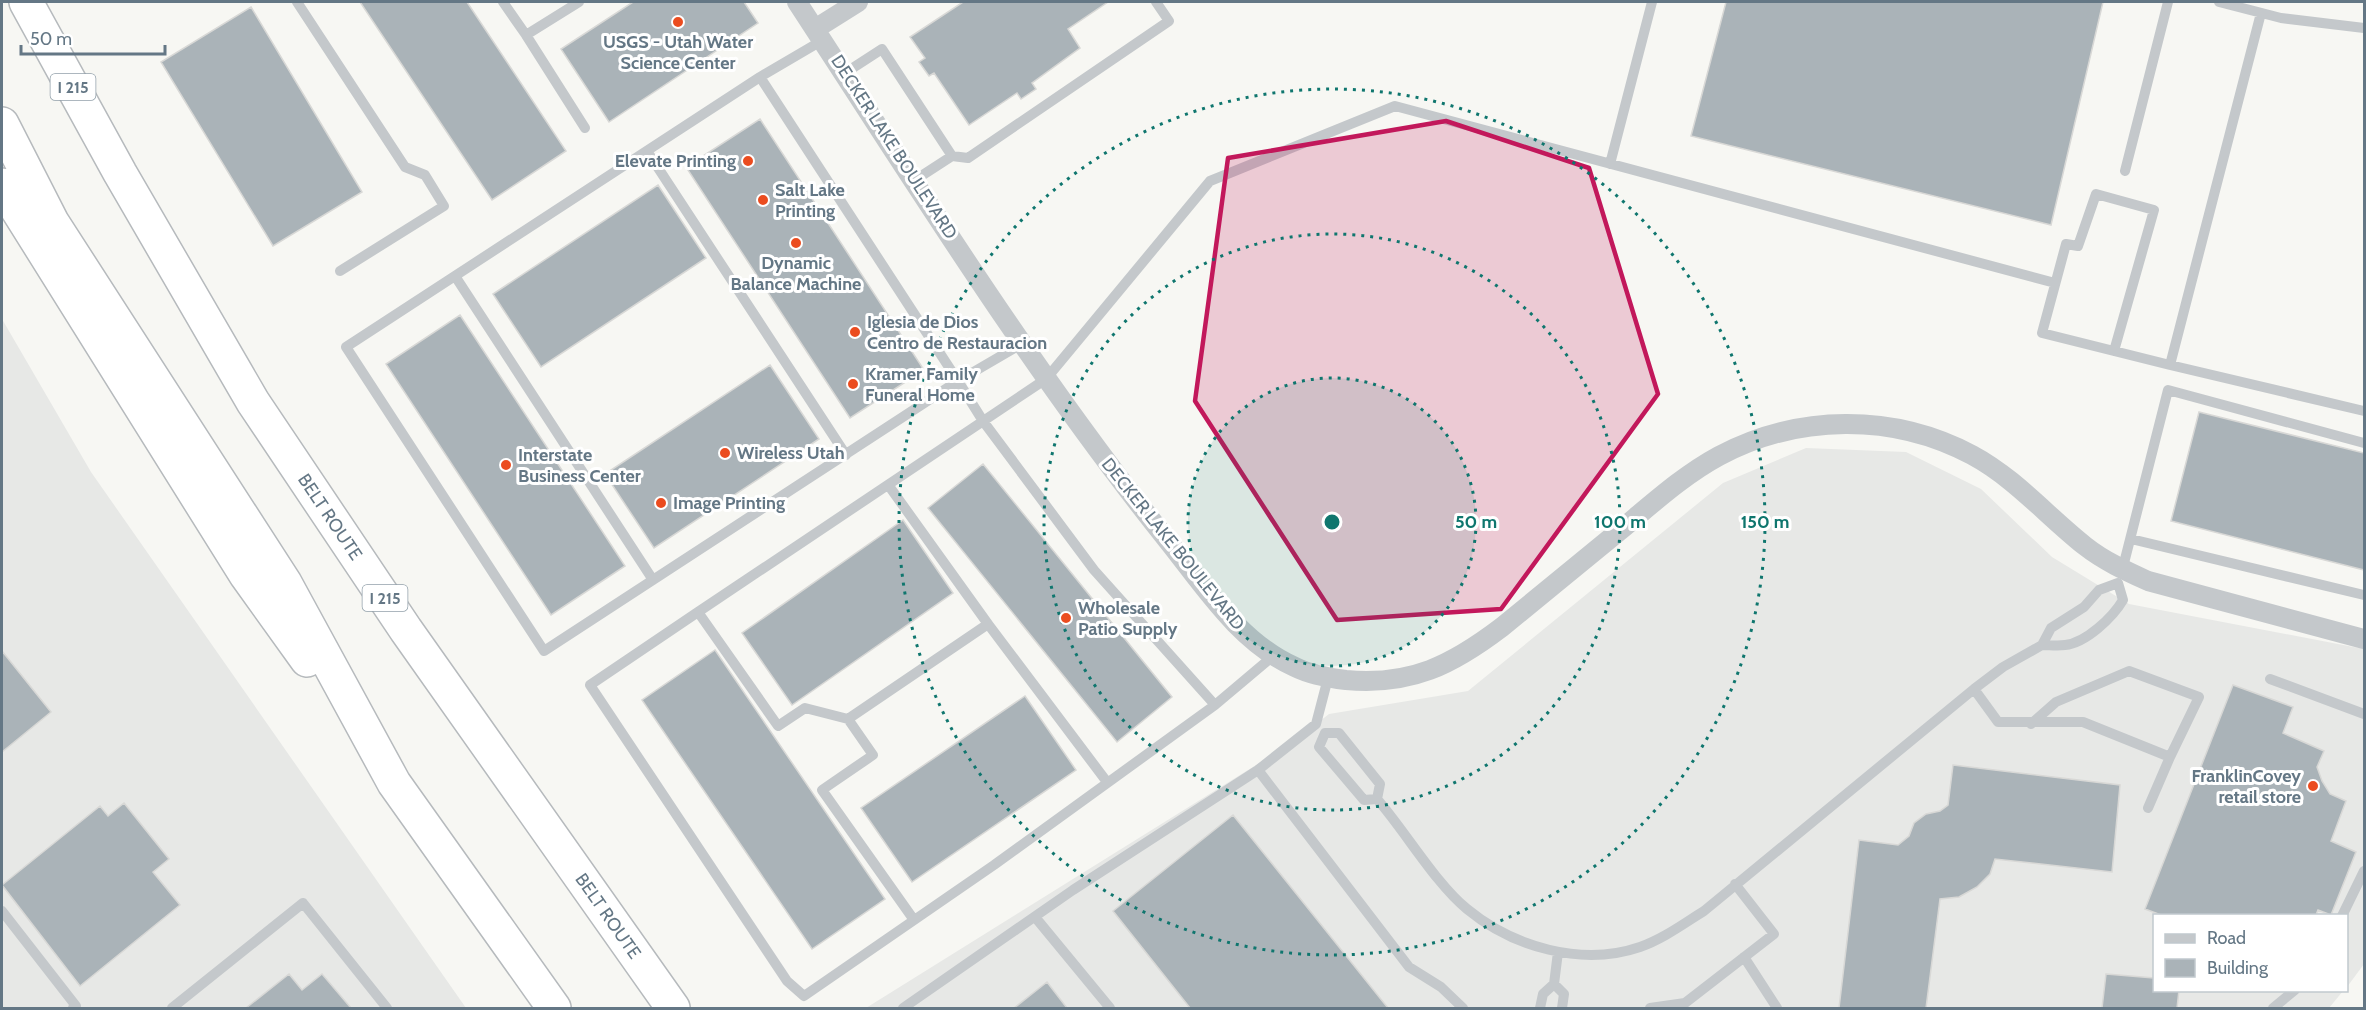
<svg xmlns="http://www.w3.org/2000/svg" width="2366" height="1010" viewBox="0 0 2366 1010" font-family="Cabin,sans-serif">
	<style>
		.built { fill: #e7e8e6 }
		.building { fill: #aab3b8; stroke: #d8d8d6; stroke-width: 1.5 }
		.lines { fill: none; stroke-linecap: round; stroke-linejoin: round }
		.motorway-casing { stroke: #b6babd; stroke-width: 36 }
		.service { stroke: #c4c8cb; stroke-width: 10 }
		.minor { stroke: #c4c8cb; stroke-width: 20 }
		.motorway { stroke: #fff; stroke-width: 33 }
		.marked { fill: #c2185b; fill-opacity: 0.2; stroke: #c2185b; stroke-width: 4.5; stroke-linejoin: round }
		.ring { fill: none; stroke: #0f766e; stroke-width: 3; stroke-dasharray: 3 6 }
		.poi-dot { fill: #eb4c1f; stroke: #fff; stroke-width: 2 }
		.labels { text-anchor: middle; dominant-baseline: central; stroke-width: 6; stroke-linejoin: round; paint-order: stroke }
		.shield { fill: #fff; stroke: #92a0aa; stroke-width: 1.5 }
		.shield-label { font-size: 16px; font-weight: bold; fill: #647785 }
		.poi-label { font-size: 18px; font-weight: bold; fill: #647785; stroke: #fff; text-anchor: start }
		.street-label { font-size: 18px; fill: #647785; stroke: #fff }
		.centre { fill: #0f766e; stroke: #fff; stroke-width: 3 }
		.ring-label { font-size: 18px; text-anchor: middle; font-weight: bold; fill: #0f766e; stroke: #fff; stroke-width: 6; stroke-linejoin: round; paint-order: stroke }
	</style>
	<rect width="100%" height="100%" fill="#f7f7f3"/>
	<!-- built -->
	<path class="built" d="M2,319l89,153 375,536h-464z
		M1806,448l100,4 75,37 71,68 77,47 235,45v315l-17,23 -1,-71h-192v74l189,1 -14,17h-1463l427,-266 36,-28 139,-23 255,-208z"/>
	<!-- building -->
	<path class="building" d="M360,2h107l99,149 -74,49z
		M633,2h111l14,21 -149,99 -48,-73z
		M963,2h145l-40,27 12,19 -48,35 4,6 -15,10 -4,-6 -48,32 -35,-52 -5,3 -10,-14 6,-4 -15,-21z
		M1726,2h377l-52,223 -360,-89z
		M251,7l111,185 -89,54 -112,-184z
		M760,119l164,251 -74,48 -164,-251z
		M658,185l48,73 -165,109 -48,-73z
		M460,315l165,251 -74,49 -165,-251z
		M770,365l49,74 -165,109 -49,-74z
		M2199,412l165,41v117l-193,-49z
		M983,464l189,233 -55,45 -189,-234z
		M903,520l50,73 -161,112 -50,-72z
		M715,650l170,249 -73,50 -170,-249z
		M2,651l49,61 -49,40z
		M2233,685l60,22 -10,26 41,18 -7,16 5,14 8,13 16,7 -15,40 25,11 -25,63 -13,-5 -2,5h-155l-16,-6z
		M1025,696l51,74 -164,112 -51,-74z
		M1953,765l167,20 -8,87 -117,-13 -5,15 -13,13 -18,10 -19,2 -14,109h-87l20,-168 39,5 11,-9 5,-13 12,-9 14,-3 8,-6z
		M124,803l45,56 -16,13 27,33 -100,81 -78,-101 98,-79 8,10z
		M1233,815l155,193h-198l-77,-97z
		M289,974l13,16 20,-16 29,34h-105z
		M2106,974l48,4v12h25l-2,18h-75z
		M1047,982l20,26h-53z"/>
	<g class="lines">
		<!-- motorway casing -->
		<g class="motorway-casing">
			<path id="motorway" d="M26,2l94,171 133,229 153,228 267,378
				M2,124l50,98 233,361 109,200 160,225
				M2,185l244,390 61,85"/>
		</g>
		<!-- service -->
		<path class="service" d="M297,2l108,165 20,8 19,31 -104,65
			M503,2l23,33 53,-33
			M2219,2l62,16 83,10
			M2261,13l-91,352 194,46
			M526,35l59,93
			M845,73l37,-24 70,107
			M760,77l198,304 -414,270 -198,-304z
			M760,77l63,-37
			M647,151l199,304
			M1610,164l42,-162
			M2125,171l43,-169
			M915,180l37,-24 16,2 201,-137 -13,-19
			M455,276l198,304
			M2114,351l40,-141 -58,-16 -18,52 -12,-2 -24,89 128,32
			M889,486l99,138 -140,95 -43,-11 -27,18 -80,-114 348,-233 164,-198 185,-75 660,177
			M2131,539l233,56
			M2122,571l46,-181 196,53
			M698,612l-108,73 197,296 17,15 190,-131 221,-160 -121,-135 -111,-149 -25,-40 65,-38
			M988,624l119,158
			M2270,679l94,35
			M1974,689l24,33h85l87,35 -22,51
			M1215,705l58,-49
			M848,719l25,36 -51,35 92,130
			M2031,724l25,-22 73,-31 70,26 -29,60
			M1325,733h14l41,51 -3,15 -13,1 -45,-53z
			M1258,770l151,197 32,20 22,21
			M1377,799c28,32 59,85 90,110 46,38 115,58 173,38 23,-8 43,-23 64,-36l270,-222 29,-22 39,-22 9,-17 33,-21 15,-17 19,-7 5,17c-10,17 -37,43 -58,45 -7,1 -16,0 -23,0
			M2,911l74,95 -3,2
			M2342,916l22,-45
			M1035,917l75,91
			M1744,957l33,51
			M1554,984l10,10 -2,14
			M172,1008l131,-105 84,105
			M903,1008l170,-118 185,-120 58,-46 12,-46
			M1540,1008l3,-14 11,-10 4,-32
			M1650,1008l35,-5 89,-69 -39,-50
			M2273,1008l22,-18"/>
		<!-- minor -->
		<path class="minor" d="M797,2c119,182 235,369 371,539 36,45 72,102 127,126 16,8 34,11 51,13 65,6 106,-15 156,-53 39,-32 77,-63 116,-95 33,-27 64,-56 101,-76 79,-42 174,-43 253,-1 43,23 75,61 113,91 19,15 41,25 63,35l216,58
			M815,29l43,-27"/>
		<!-- motorway -->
		<use href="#motorway" class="motorway"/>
	</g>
	<!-- marked area -->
	<path class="marked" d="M1446,121l143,47 69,226 -157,215 -164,11 -142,-219 33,-243z"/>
	<!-- distance rings -->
	<circle cx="1332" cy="522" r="144" fill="#0f766e" fill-opacity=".12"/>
	<g class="ring">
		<circle cx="1332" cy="522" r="144"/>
		<circle cx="1332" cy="522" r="288"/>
		<circle cx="1332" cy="522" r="433"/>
	</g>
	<!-- markers -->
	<g class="poi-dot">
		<circle cx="678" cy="22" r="6"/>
		<circle cx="748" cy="161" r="6"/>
		<circle cx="763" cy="200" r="6"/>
		<circle cx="796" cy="243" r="6"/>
		<circle cx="855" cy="332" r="6"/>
		<circle cx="853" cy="384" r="6"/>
		<circle cx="725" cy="453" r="6"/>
		<circle cx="506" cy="465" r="6"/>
		<circle cx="661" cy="503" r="6"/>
		<circle cx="1066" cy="618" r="6"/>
		<circle cx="2313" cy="786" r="6"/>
	</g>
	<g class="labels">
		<!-- shield labels -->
		<g class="shield">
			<rect x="50.5" y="74" width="45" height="26" rx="4.5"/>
			<rect x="362.5" y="585" width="45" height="26" rx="4.5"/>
		</g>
		<g class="shield-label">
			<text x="73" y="87">I 215</text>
			<text x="385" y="598">I 215</text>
		</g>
		<!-- poi labels -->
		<g class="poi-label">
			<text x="678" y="42" text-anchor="middle">USGS - Utah Water<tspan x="678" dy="21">Science Center</tspan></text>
			<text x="736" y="161" text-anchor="end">Elevate Printing</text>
			<text x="775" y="190">Salt Lake<tspan x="775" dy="21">Printing</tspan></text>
			<text x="796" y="263" text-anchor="middle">Dynamic<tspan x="796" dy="21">Balance Machine</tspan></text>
			<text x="867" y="322">Iglesia de Dios<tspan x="867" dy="21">Centro de Restauracion</tspan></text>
			<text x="865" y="374">Kramer Family<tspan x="865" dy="21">Funeral Home</tspan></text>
			<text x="737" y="453">Wireless Utah</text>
			<text x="518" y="455">Interstate<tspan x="518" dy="21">Business Center</tspan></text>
			<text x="673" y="503">Image Printing</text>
			<text x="1078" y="608">Wholesale<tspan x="1078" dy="21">Patio Supply</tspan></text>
			<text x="2301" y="776" text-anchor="end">FranklinCovey<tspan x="2301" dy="21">retail store</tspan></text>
		</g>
		<!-- street labels -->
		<g class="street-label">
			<text transform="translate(894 147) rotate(57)">DECKER LAKE BOULEVARD</text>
			<text transform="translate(330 517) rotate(56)">BELT ROUTE</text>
			<text transform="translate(1173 544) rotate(51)">DECKER LAKE BOULEVARD</text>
			<text transform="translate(608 916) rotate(55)">BELT ROUTE</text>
		</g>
	</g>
	<circle cx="1332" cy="522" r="9" class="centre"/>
	<g class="ring-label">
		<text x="1476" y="528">50 m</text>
		<text x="1620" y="528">100 m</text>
		<text x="1765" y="528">150 m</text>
	</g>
	<!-- border -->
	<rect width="2366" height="1010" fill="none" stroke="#647785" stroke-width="6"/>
	<!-- legend -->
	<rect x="2153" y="914" width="195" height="78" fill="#ffffff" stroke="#c1c9ce" stroke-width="1.5"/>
	<rect x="2165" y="934" width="30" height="9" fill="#c4c8cb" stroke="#c1c9ce" stroke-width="1.5"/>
	<text x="2207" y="944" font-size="18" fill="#647785">Road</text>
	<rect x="2165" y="959" width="30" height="18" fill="#aab3b8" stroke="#c1c9ce" stroke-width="1.5"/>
	<text x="2207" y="974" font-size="18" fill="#647785">Building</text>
	<!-- scale -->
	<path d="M21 45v9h144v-9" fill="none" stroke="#647785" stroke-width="3"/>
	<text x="30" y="45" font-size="18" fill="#647785" stroke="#ffffff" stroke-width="4.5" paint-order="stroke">50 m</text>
</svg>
